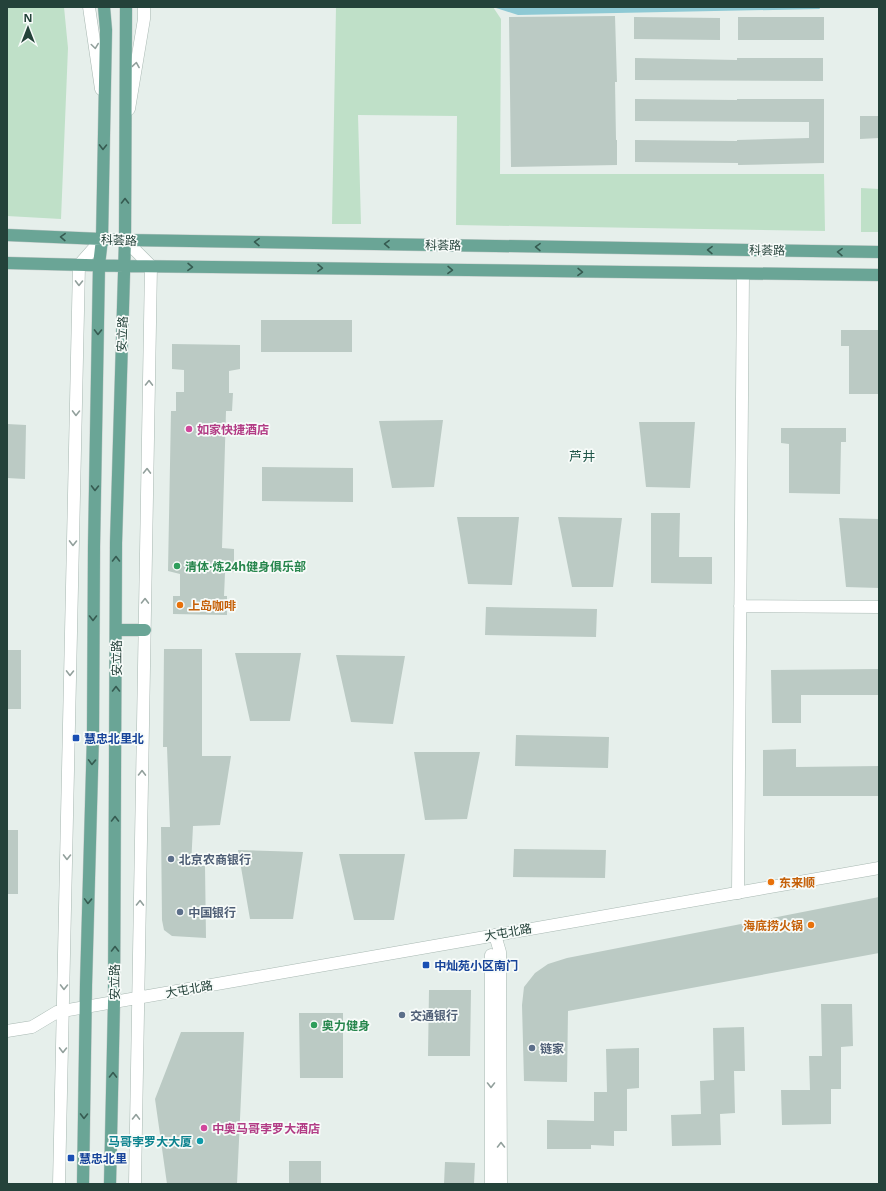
<svg xmlns="http://www.w3.org/2000/svg" width="886" height="1191" viewBox="0 0 886 1191" font-family="'Open Sans','Noto Sans SC',sans-serif">
	<style>
		.green { fill: #bfe0c8 }
		.water { fill: #8ec9d4 }
		.building { fill: #bbcac4 }
		.lines { fill: none; stroke-linecap: round; stroke-linejoin: round }
		.minor-casing { stroke: #a8b8b2; stroke-width: 13 }
		.tertiary-casing { stroke: #a8b8b2; stroke-width: 13 }
		.primary-casing { stroke: #c2cac8; stroke-width: 13 }
		.minor { stroke: #fff; stroke-width: 12 }
		.tertiary { stroke: #fff; stroke-width: 12 }
		.primary { stroke: #6aa596; stroke-width: 12 }
		.oneway { stroke: #92a09c }
		.oneway2 { stroke: #365b51 }
		.hotel-dot { fill: #d1479c; stroke: #f7fbf9; stroke-width: 1.5 }
		.leisure-dot { fill: #2e9e5b; stroke: #f7fbf9; stroke-width: 1.5 }
		.food-dot { fill: #e8710a; stroke: #f7fbf9; stroke-width: 1.5 }
		.transit-dot { fill: #1a4fb4; stroke: #f7fbf9; stroke-width: 1.5 }
		.service-dot { fill: #5c6f8a; stroke: #f7fbf9; stroke-width: 1.5 }
		.culture-dot { fill: #0f9aa8; stroke: #f7fbf9; stroke-width: 1.5 }
		.labels { text-anchor: middle; dominant-baseline: central; stroke-width: 3.5; stroke-linejoin: round; paint-order: stroke }
		.street-label { font-size: 12px; fill: #24423a; stroke: #f7fbf9 }
		.hotel-label { font-size: 12px; font-weight: bold; fill: #b23c85; stroke: #f7fbf9; text-anchor: start }
		.leisure-label { font-size: 12px; font-weight: bold; fill: #27864d; stroke: #f7fbf9; text-anchor: start }
		.food-label { font-size: 12px; font-weight: bold; fill: #c56008; stroke: #f7fbf9; text-anchor: start }
		.transit-label { font-size: 12px; font-weight: bold; fill: #164399; stroke: #f7fbf9; text-anchor: start }
		.service-label { font-size: 12px; font-weight: bold; fill: #4e5e75; stroke: #f7fbf9; text-anchor: start }
		.culture-label { font-size: 12px; font-weight: bold; fill: #0d838f; stroke: #f7fbf9; text-anchor: end }
		.neighbourhood-label { font-size: 13px; fill: #1f5548; stroke: #f7fbf9 }
	</style>
	<rect width="100%" height="100%" fill="#e6efeb"/>
	<!-- green -->
	<path class="green" d="M7,7h57l4,41 -7,171 -54,-3z
		M336,7h157l8,12 -1,155h324l1,57 -369,-6 1,-109 -99,-1 3,109h-29z
		M861,188l18,1v43h-18z"/>
	<!-- water -->
	<path class="water" d="M493,7h326l1,2 -302,6z"/>
	<!-- building -->
	<path class="building" d="M615,16l2,66h-2l1,58h1v25l-106,2 -2,-150z
		M634,17l86,1v22l-86,-1z
		M738,17h86v23h-86z
		M635,58l102,2v-2h86v23l-188,-1z
		M635,99l102,1v-1h87v64l-86,2v-2l-103,-1v-22l102,1v-1l72,-2v-16l-174,-1z
		M860,116h19v22l-19,1z
		M261,320h91v32h-91z
		M841,330h38v64h-30v-48h-8z
		M172,344l68,1v24l-11,2v22h4l-1,18h-6l-4,137 12,1v23l-9,1 -1,23h3v19l-54,-1v-18h7v-22l-12,-3 3,-160h5v-19h8v-22l-12,-1z
		M443,420l-9,67 -42,1 -13,-67z
		M639,422h56l-5,66 -44,-1z
		M7,424l19,1 -1,54 -18,-1z
		M781,428h65v14h-5l-1,52 -51,-1v-49l-8,-1z
		M262,467l91,1v34l-91,-1z
		M651,513h29l-1,44h33v27l-61,-1z
		M457,517h62l-7,68 -44,-1z
		M558,517l64,1 -9,69h-41z
		M839,518l40,1v69l-33,-1z
		M486,607l111,2 -1,28 -111,-2z
		M164,649h38v107h29l-11,69 -27,1 -2,40h14l1,72 -34,-2 -8,-6 -2,-10 -1,-93h9l-3,-80h-4z
		M7,650h14v59h-14z
		M235,653h66l-11,68h-40z
		M336,655l69,1 -12,68 -42,-2z
		M879,669v26h-78v28h-29l-1,-53z
		M516,735l93,2 -1,31 -93,-2z
		M796,749v18l83,-1v30h-116v-46z
		M414,752h66l-13,67 -42,1z
		M7,830h11v64h-11z
		M514,849l92,1 -1,28 -92,-1z
		M238,850l65,2 -10,67h-43z
		M339,854h66l-11,66h-40z
		M879,897v56l-311,58 -1,71 -43,-1 -2,-76 2,-18 11,-14 13,-9 19,-6z
		M429,990h42l-1,66h-42z
		M821,1004h31l1,42 -12,1v42h-10v35l-49,1 -1,-35h29l-1,-34h13z
		M299,1013h44v65h-43z
		M744,1027l1,44h-11l1,42 -15,1 1,31 -49,1 -1,-31 30,-1 -1,-33 14,-1 -1,-52z
		M181,1032h63l-7,152h-70l-12,-85z
		M639,1048v40l-12,1v42h-13v15l-23,-1v4h-44v-29l47,1v-29h13l-1,-43z
		M289,1161h32v23h-32z
		M445,1162l30,1 -1,21h-30z"/>
	<g class="lines">
		<!-- minor casing -->
		<g class="minor-casing">
			<path id="minor" d="M740,606l139,1
				M738,893l5,-619
				M495,935l5,17 1,232
				M491,1184v-229"/>
		</g>
		<!-- tertiary casing -->
		<g class="tertiary-casing">
			<path id="tertiary" d="M89,7l12,82
				M129,109l15,-90v-12
				M125,240l26,26 -16,918
				M7,1031l25,-4 25,-15 822,-144
				M59,1184l20,-919 23,-26"/>
		</g>
		<!-- primary casing -->
		<g class="primary-casing">
			<path id="primary" d="M7,235l118,5 754,12
				M7,263l117,3 755,9
				M116,630h29
				M83,1184l3,-199 7,-250 1,-188 5,-282 3,-26 4,-209 -2,-23
				M110,1184l4,-182 2,-459 9,-303 1,-233"/>
		</g>
		<!-- minor -->
		<use href="#minor" class="minor"/>
		<!-- tertiary -->
		<use href="#tertiary" class="tertiary"/>
		<!-- primary -->
		<use href="#primary" class="primary"/>
	</g>
	<!-- one-way arrows -->
	<defs><path id="oneway-chevron" d="M-2-3.5L2.5 0L-2 3.5" fill="none" stroke-width="1.6" stroke-linecap="round" stroke-linejoin="round"/></defs>
	<g class="oneway">
		<use href="#oneway-chevron" transform="translate(95 46) rotate(82)"/>
		<use href="#oneway-chevron" transform="translate(136 65) rotate(-81)"/>
		<use href="#oneway-chevron" transform="translate(79 283) rotate(91)"/>
		<use href="#oneway-chevron" transform="translate(149 383) rotate(-89)"/>
		<use href="#oneway-chevron" transform="translate(76 413) rotate(91)"/>
		<use href="#oneway-chevron" transform="translate(147 471) rotate(-89)"/>
		<use href="#oneway-chevron" transform="translate(73 543) rotate(91)"/>
		<use href="#oneway-chevron" transform="translate(145 601) rotate(-89)"/>
		<use href="#oneway-chevron" transform="translate(70 673) rotate(91)"/>
		<use href="#oneway-chevron" transform="translate(142 773) rotate(-89)"/>
		<use href="#oneway-chevron" transform="translate(67 857) rotate(91)"/>
		<use href="#oneway-chevron" transform="translate(140 903) rotate(-89)"/>
		<use href="#oneway-chevron" transform="translate(64 987) rotate(91)"/>
		<use href="#oneway-chevron" transform="translate(63 1050) rotate(91)"/>
		<use href="#oneway-chevron" transform="translate(491 1085) rotate(90)"/>
		<use href="#oneway-chevron" transform="translate(136 1117) rotate(-89)"/>
		<use href="#oneway-chevron" transform="translate(501 1145) rotate(-90)"/>
	</g>
	<g class="oneway2">
		<use href="#oneway-chevron" transform="translate(103 147) rotate(91)"/>
		<use href="#oneway-chevron" transform="translate(125 201) rotate(-90)"/>
		<use href="#oneway-chevron" transform="translate(63 237) rotate(-178)"/>
		<use href="#oneway-chevron" transform="translate(257 242) rotate(-179)"/>
		<use href="#oneway-chevron" transform="translate(387 244) rotate(-179)"/>
		<use href="#oneway-chevron" transform="translate(538 247) rotate(-179)"/>
		<use href="#oneway-chevron" transform="translate(710 250) rotate(-179)"/>
		<use href="#oneway-chevron" transform="translate(840 252) rotate(-179)"/>
		<use href="#oneway-chevron" transform="translate(190 267) rotate(1)"/>
		<use href="#oneway-chevron" transform="translate(320 268) rotate(1)"/>
		<use href="#oneway-chevron" transform="translate(450 270) rotate(1)"/>
		<use href="#oneway-chevron" transform="translate(580 272) rotate(1)"/>
		<use href="#oneway-chevron" transform="translate(98 332) rotate(91)"/>
		<use href="#oneway-chevron" transform="translate(95 488) rotate(91)"/>
		<use href="#oneway-chevron" transform="translate(116 559) rotate(-90)"/>
		<use href="#oneway-chevron" transform="translate(93 618) rotate(90)"/>
		<use href="#oneway-chevron" transform="translate(116 689) rotate(-90)"/>
		<use href="#oneway-chevron" transform="translate(92 762) rotate(92)"/>
		<use href="#oneway-chevron" transform="translate(115 819) rotate(-90)"/>
		<use href="#oneway-chevron" transform="translate(88 901) rotate(92)"/>
		<use href="#oneway-chevron" transform="translate(115 949) rotate(-90)"/>
		<use href="#oneway-chevron" transform="translate(113 1075) rotate(-89)"/>
		<use href="#oneway-chevron" transform="translate(84 1116) rotate(91)"/>
	</g>
	<!-- markers -->
	<g class="hotel-dot">
		<circle cx="189" cy="429" r="4"/>
		<circle cx="204" cy="1128" r="4"/>
	</g>
	<g class="leisure-dot">
		<circle cx="177" cy="566" r="4"/>
		<circle cx="314" cy="1025" r="4"/>
	</g>
	<g class="food-dot">
		<circle cx="180" cy="605" r="4"/>
		<circle cx="771" cy="882" r="4"/>
		<circle cx="811" cy="925" r="4"/>
	</g>
	<g class="transit-dot">
		<rect x="72" y="734" width="8" height="8" rx="2"/>
		<rect x="422" y="961" width="8" height="8" rx="2"/>
		<rect x="67" y="1154" width="8" height="8" rx="2"/>
	</g>
	<g class="service-dot">
		<circle cx="171" cy="859" r="4"/>
		<circle cx="180" cy="912" r="4"/>
		<circle cx="402" cy="1015" r="4"/>
		<circle cx="532" cy="1048" r="4"/>
	</g>
	<circle class="culture-dot" cx="200" cy="1141" r="4"/>
	<g class="labels">
		<!-- street labels -->
		<g class="street-label">
			<text transform="translate(119 240) rotate(2)">科荟路</text>
			<text transform="translate(443 245) rotate(1)">科荟路</text>
			<text transform="translate(767 250) rotate(1)">科荟路</text>
			<text transform="translate(122 334) rotate(-88)">安立路</text>
			<text transform="translate(116 658) rotate(-90)">安立路</text>
			<text transform="translate(508 932) rotate(-10)">大屯北路</text>
			<text transform="translate(114 982) rotate(-90)">安立路</text>
			<text transform="translate(189 989) rotate(-10)">大屯北路</text>
		</g>
		<!-- hotel labels -->
		<g class="hotel-label">
			<text x="197" y="429">如家快捷酒店</text>
			<text x="212" y="1128">中奥马哥孛罗大酒店</text>
		</g>
		<!-- leisure labels -->
		<g class="leisure-label">
			<text x="185" y="566">清体·炼24h健身俱乐部</text>
			<text x="322" y="1025">奥力健身</text>
		</g>
		<!-- food labels -->
		<g class="food-label">
			<text x="188" y="605">上岛咖啡</text>
			<text x="779" y="882">东来顺</text>
			<text x="803" y="925" text-anchor="end">海底捞火锅</text>
		</g>
		<!-- transit labels -->
		<g class="transit-label">
			<text x="84" y="738">慧忠北里北</text>
			<text x="434" y="965">中灿苑小区南门</text>
			<text x="79" y="1158">慧忠北里</text>
		</g>
		<!-- service labels -->
		<g class="service-label">
			<text x="179" y="859">北京农商银行</text>
			<text x="188" y="912">中国银行</text>
			<text x="410" y="1015">交通银行</text>
			<text x="540" y="1048">链家</text>
		</g>
		<!-- culture labels -->
		<g class="culture-label">
			<text x="192" y="1141">马哥孛罗大大厦</text>
		</g>
		<!-- neighbourhood labels -->
		<g class="neighbourhood-label">
			<text x="582" y="456">芦井</text>
		</g>
	</g>
	<!-- border -->
	<rect width="886" height="1191" fill="none" stroke="#24423a" stroke-width="16"/>
	<!-- north arrow -->
	<g transform="translate(28 28)" stroke="#f7fbf9" stroke-width="3" paint-order="stroke">
	<path d="M0-3L7 15L0 10L-7 15Z" fill="#24423a"/>
	<text y="-6" font-size="11" font-weight="bold" text-anchor="middle" fill="#24423a">N</text>
	</g>
</svg>
